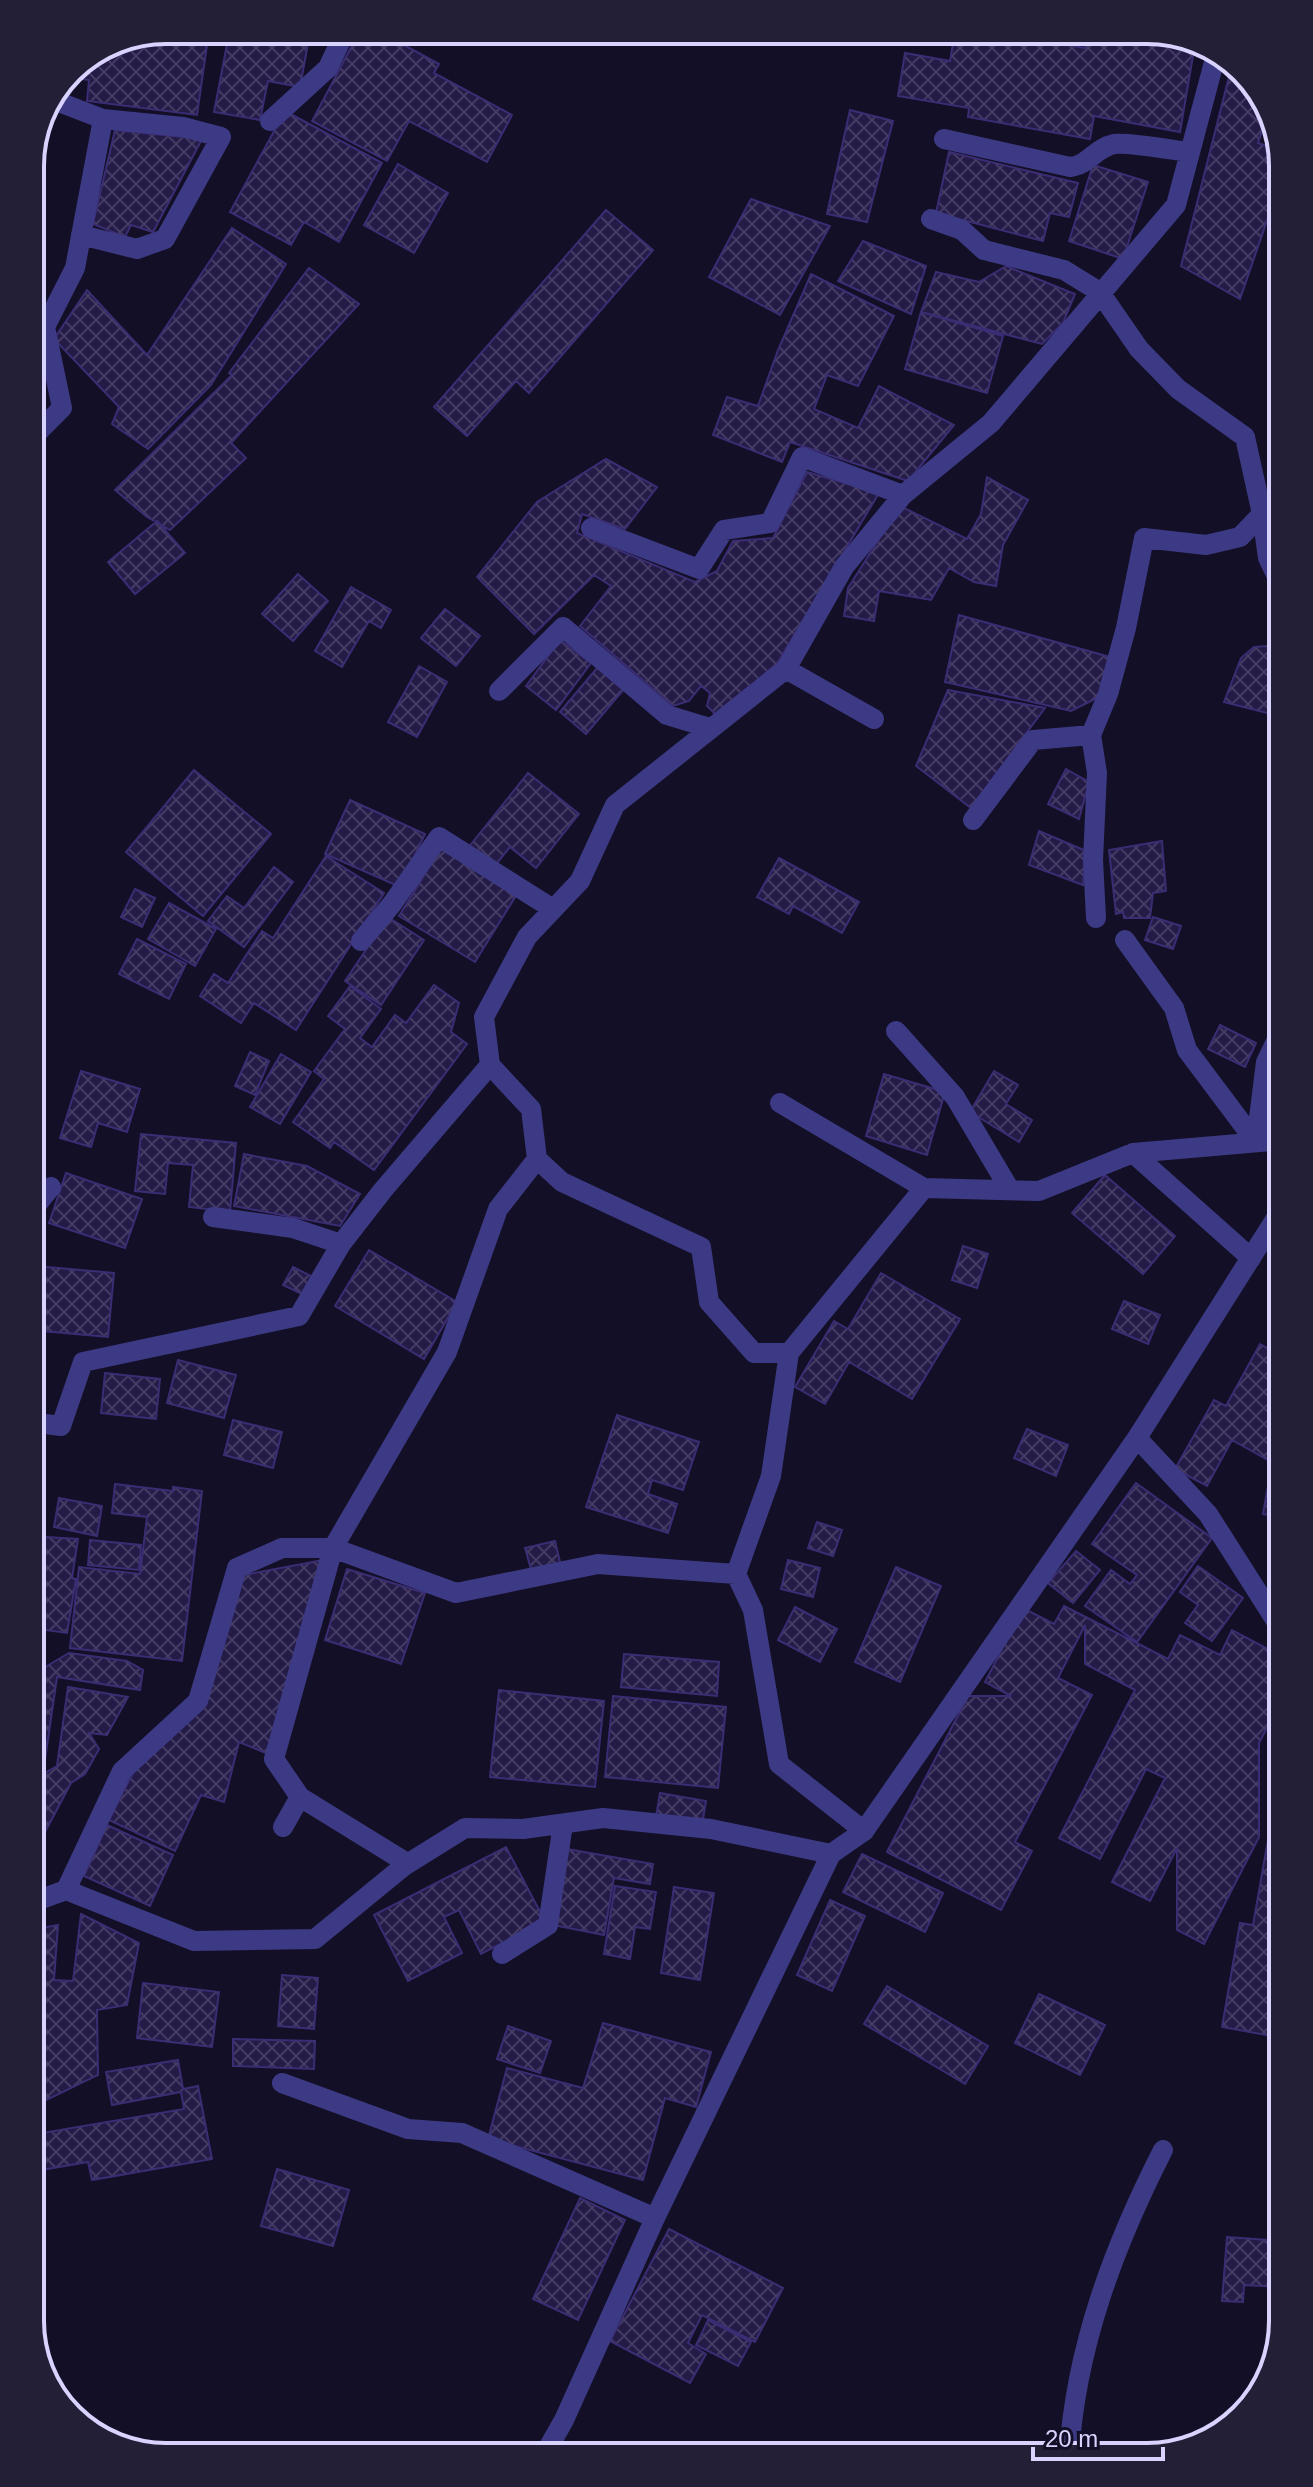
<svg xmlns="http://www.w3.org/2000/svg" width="1313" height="2487" viewBox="0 0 1313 2487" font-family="Helvetica,sans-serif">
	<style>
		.building { fill: url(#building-cross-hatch); stroke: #3b2d73; stroke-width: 2 }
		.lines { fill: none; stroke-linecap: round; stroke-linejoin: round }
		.service { stroke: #3d3a85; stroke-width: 20 }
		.minor { stroke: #3d3a85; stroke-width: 20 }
		.rim { fill: none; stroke: #d9d4ff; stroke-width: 4 }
	</style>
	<defs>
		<pattern id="building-cross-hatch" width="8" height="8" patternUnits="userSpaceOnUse" patternTransform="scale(2)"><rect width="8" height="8" fill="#241b47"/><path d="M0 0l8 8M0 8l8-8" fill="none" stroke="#433b63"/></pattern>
	</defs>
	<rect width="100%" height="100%" fill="#130f26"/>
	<!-- building -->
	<path class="building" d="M1156,30l39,14 -15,88 -86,-16 -4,23 -122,-22 1,-9 -71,-12 7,-43 45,8 5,-29h40l90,16 3,-17z
		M1084,31l-2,12 -64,-11z
		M309,38l-9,49 -32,-6 -8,39 -46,-8 14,-73z
		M356,38h35l48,26 -5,9 78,42 -25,47 -78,-41 -22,40 -75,-40z
		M115,40h51l41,5 -10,70 -110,-14 2,-21 -21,-3 -2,2 4,-9z
		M1232,65l37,45 -11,33 15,5 4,-13 6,31v43l-11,-3 -32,93 -59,-33z
		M850,110l43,11 -26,101 -40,-8z
		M285,111l97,52 -43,79 -35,-20 -13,23 -61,-33z
		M115,130l87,9 -49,93 -22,-7 -6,12 -32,-13z
		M949,152l129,31 -9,34 -19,-4 -7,28 -107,-28z
		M398,164l50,29 -34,60 -50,-28z
		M1093,165l55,17 -25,77 -54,-18z
		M751,199l79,27 -50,89 -71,-38z
		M606,210l47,40 -124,143 -13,-12 -49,55 -33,-29z
		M232,228l54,36 -75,121 -63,64 -36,-25 7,-17 -65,-68 33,-49 60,65z
		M863,241l63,25 -15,48 -73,-33z
		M1283,262v60l-10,-1z
		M1006,266l69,28 -12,29 -21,21 -121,-32 15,-40 43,10z
		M309,268l50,36 -128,139 15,15 -76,72 -23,-13 -32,-27 117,-115 -3,-2z
		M811,274l83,42 -36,70 -31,-11 -13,34 44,19 21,-42 75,39 -46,56 -118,-39 -8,20 -69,-27 14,-38 31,9 20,-56z
		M921,312l82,24 -16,57 -82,-24z
		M606,459l51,28 -32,42 -43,-15 -5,19 118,49 22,-11 16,-30 40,-3 34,-66 72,21 -102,171 -62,50 -8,-8 3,-13 -9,-7 -12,15 -16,5 -93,-80 31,-40 -17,-11 -60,59 -57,-57 60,-75z
		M987,477l41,23 -25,45 -7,41 -22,-4 -25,-14 -18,32 -52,-9 -5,30 -30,-5 4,-28 52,-82 67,33 14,-25z
		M157,521l28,32 -50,41 -27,-32z
		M298,574l30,27 -35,40 -31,-27z
		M351,587l40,23 -10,18 -12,-7 -27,46 -27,-16z
		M445,609l35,27 -24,30 -35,-28z
		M959,615l151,42 -11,40 -28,14 -126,-29z
		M560,640l31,23 -35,47 -30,-24z
		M1283,645v72l-59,-15 17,-44 13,-11z
		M419,666l28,16 -30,55 -29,-15z
		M598,667l26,22 -38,45 -26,-22z
		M948,690l97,18 -74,100 -55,-42z
		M1066,769l23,13 -10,37 -31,-15z
		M194,770l77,64 -68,82 -77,-64z
		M528,773l51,41 -43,54 -26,-21 -17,21 -25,-20z
		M350,800l75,34 -25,53 -75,-33z
		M1039,831l47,20 -3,34 -54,-20z
		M1162,841l4,50 -13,2 -3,25h-26l-1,-6 -7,2 -7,-64z
		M441,848l76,46 -42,68 -76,-46z
		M326,856l58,37 -88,137 -42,-27 -13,20 -41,-27 14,-22 14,9 34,-52 11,7z
		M779,858l80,44 -17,31 -49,-27 -4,8 -32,-17z
		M274,867l19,15 -49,65 -36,-26 19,-25 17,12z
		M135,889l20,9 -13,29 -21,-10z
		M169,903l47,26 -21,37 -47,-27z
		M388,917l36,23 -43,65 -36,-24z
		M1153,917l28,9 -8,23 -28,-9z
		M137,939l49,25 -17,35 -50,-25z
		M434,985l25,18 -8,29 16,12 -93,126 -40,-28 -4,6 -37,-26 31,-43 -10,-8 31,-42 -17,-13 22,-30 31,23 -21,29 12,9 23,-32 11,8z
		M1220,1025l36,18 -11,24 -37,-18z
		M250,1052l19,9 -14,34 -20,-9z
		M281,1054l30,18 -31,52 -30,-17z
		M81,1071l59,18 -13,43 -29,-9 -7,24 -31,-9z
		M994,1071l24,14 -12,19 26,16 -13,22 -49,-30z
		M884,1074l61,18 -18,63 -61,-19z
		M141,1134l95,9 -6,69 -41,-5 4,-42 -25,-2 -3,31 -30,-3z
		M244,1154l63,12 53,28 -20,32 -106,-20z
		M66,1173l76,26 -17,49 -76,-25z
		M1105,1175l70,61 -32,38 -71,-61z
		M963,1246l25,8 -11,34 -25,-8z
		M369,1250l88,52 -33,57 -89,-53z
		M36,1266l78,7 -6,64 -77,-7z
		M293,1267l20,10 -9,18 -21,-10z
		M881,1273l79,46 -48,80 -63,-37 -24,42 -30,-17 39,-66 14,8z
		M1124,1301l36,14 -12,29 -36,-15z
		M1260,1344l23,13v94l-8,13 -43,-24 -25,46 -32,-17 39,-69 12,6z
		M178,1360l58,15 -12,43 -57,-15z
		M105,1373l55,6 -4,40 -55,-6z
		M617,1415l82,27 -16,48 -31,-10 -4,14 29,10 -9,29 -82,-26z
		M233,1420l49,12 -9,36 -49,-13z
		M1027,1429l41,16 -12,31 -42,-18z
		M1269,1480l14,3v35l-20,-4z
		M1136,1483l76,55 -75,104 -52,-36 26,-36 19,14 7,-9 -45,-31z
		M115,1484l58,7v-4l29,4 -20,170 -112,-13 9,-81 61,7 7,-57 -35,-4z
		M59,1498l43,8 -5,30 -43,-9z
		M817,1522l25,8 -9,26 -25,-8z
		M30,1536l48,3 -6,39 4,1 -9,54 -37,-5z
		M90,1540l51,5 -2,25 -51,-5z
		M555,1541l6,25 -29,7 -7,-25z
		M1076,1551l24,19 -27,33 -25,-20z
		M323,1560l-55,194 -29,-12 -15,60 -23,-7 -26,56 -66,-31 27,-53 66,-61 42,-131z
		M788,1560l32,8 -7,29 -32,-8z
		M1198,1566l45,32 -31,43 -27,-18 13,-18 -18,-13z
		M896,1567l45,19 -41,96 -45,-20z
		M347,1569l78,24 -24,71 -76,-24z
		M1064,1606l104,53 12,-24 40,20 12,-25 51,27v40l-24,46v94l-55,107 -27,-14v-82l-27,53 -38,-19 53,-104 -19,-9 -46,90 -41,-21 76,-148 -50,-26v-39l-27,53 34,17 -77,147 17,9 -31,59 -114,-58 81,-156h43l-26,-14 38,-74 31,16z
		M795,1607l42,22 -17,33 -42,-22z
		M69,1653l58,8 16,9 -3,20 -83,-13 -14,97 14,-8 11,-79 60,10 -21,38 -18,-2 10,16 -14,25 -14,9 -28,53 -13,-2v-158z
		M624,1654l95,8 -2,34 -96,-9z
		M499,1690l105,11 -9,86 -105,-10z
		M613,1696l113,11 -8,81 -113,-11z
		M1281,1766h2v272l-61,-11 18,-104 13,2z
		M660,1793l46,8 -4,24 -46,-8z
		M107,1825l66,30 -23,51 -66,-30z
		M506,1847l39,74 -64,33 -22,-44 -15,7 18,36 -54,28 -34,-66z
		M567,1849l86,15 -3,20 -36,-6 -10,57 -51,-10z
		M862,1854l81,39 -18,39 -82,-40z
		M615,1886l41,6 -6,37 -15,-2 -5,32 -26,-5z
		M674,1887l40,6 -14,87 -39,-7z
		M830,1900l35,16 -33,75 -35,-16z
		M81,1914l58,29 -12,62 -30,5 1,65 -68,33v-178l28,-5 -4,55 19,1z
		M282,1975l36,3 -4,51 -36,-3z
		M143,1983l76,9 -7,55 -75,-9z
		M887,1986l101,60 -23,38 -101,-60z
		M1039,1994l66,31 -25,50 -65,-32z
		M603,2023l108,29 -15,55 -31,-9 -22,82 -155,-41 19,-71 76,20z
		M508,2026l43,15 -11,32 -43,-14z
		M233,2039l82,2 -1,28 -81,-3z
		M178,2060l5,29 15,-3 14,73 -120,21 -4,-18 -58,10v-37l154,-26 -3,-17 -69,13 -6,-33z
		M277,2169l72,21 -16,56 -72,-20z
		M580,2198l45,22 -47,100 -45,-21z
		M669,2229l114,59 -28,54 -53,-27 -14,28 18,11 -16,29 -80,-42z
		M1227,2237l56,4v46l-39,-2 -1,17 -21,-1z
		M708,2320l43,22 -13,24 -42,-21z"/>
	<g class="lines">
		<!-- service -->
		<path class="service" d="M270,121l58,-53 14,-30
			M944,139l126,28c19,-2 25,-19 44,-23 14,-2 59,6 76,8
			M931,219l31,11 22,20 80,20 39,24
			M81,235l56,14 28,-10 56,-102 -38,-10 -80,-8
			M1099,291l40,58 39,40 67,48 17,77 6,44 15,31
			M30,440l32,-32 -17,-81 30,-59 28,-149 -47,-18
			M591,528l108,41 25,-39 46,-7 32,-66 101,38
			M786,669l88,50
			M499,691l64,-64 104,88 43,13
			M973,820l60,-80 58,-5
			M1096,918l-3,-58 4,-87 -6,-38 17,-41 18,-66 18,-90 62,7 34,-8 22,-23
			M1125,940l49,68 13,42 69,92
			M361,941l31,-37 47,-67 114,72
			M896,1031l59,66 55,93
			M780,1103l144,85
			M1256,1142l10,-80 17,-35
			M1133,1153l118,105
			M30,1213l21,-26
			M213,1217l80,11 48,16
			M789,1353h-35l-45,-51 -8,-55 -139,-65 -25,-23 -6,-50 -41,-44 -6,-48 43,-80 53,-56 35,-76 171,-136 58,-102 59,-72 88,-72 185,-218 41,-154
			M30,1422l31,4 22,-64 216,-46 42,-72 42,-54 107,-125
			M283,1827l17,-30
			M864,1831l-85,-67 -26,-154 -17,-36 35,-98 18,-123 135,-165 115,3 94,-38 150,-13
			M407,1863l-107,-66 -26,-38 59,-211 114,-196 51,-143 39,-50
			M66,1890l56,-119 76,-70 39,-133 45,-20h51l123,45 142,-29 138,10"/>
		<!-- minor -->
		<path class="minor" d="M1137,1438l71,76 75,118
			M30,1903l36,-13 128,51 121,-2 89,-73 61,-38 58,1 80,-11 108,11 120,25
			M502,1954l46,-29 15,-101
			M282,2083l126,46 54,4 193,85
			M543,2457l21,-37 91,-202 176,-364 33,-23 273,-393 146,-231
			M1069,2457c6,-108 45,-211 94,-307"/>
	</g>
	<!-- crop -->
	<path d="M0 0H1313V2487H0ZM166 44H1147A122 122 0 0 1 1269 166V2321A122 122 0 0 1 1147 2443H166A122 122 0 0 1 44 2321V166A122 122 0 0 1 166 44Z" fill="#231f37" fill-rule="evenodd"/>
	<path class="rim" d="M166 44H1147A122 122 0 0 1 1269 166V2321A122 122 0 0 1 1147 2443H166A122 122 0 0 1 44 2321V166A122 122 0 0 1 166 44Z"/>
	<!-- scale -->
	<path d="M1033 2447v12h130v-12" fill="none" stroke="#d9d4ff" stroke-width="4"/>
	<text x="1045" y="2447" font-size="24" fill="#d9d4ff" stroke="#130f26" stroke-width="6" paint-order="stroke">20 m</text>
</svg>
